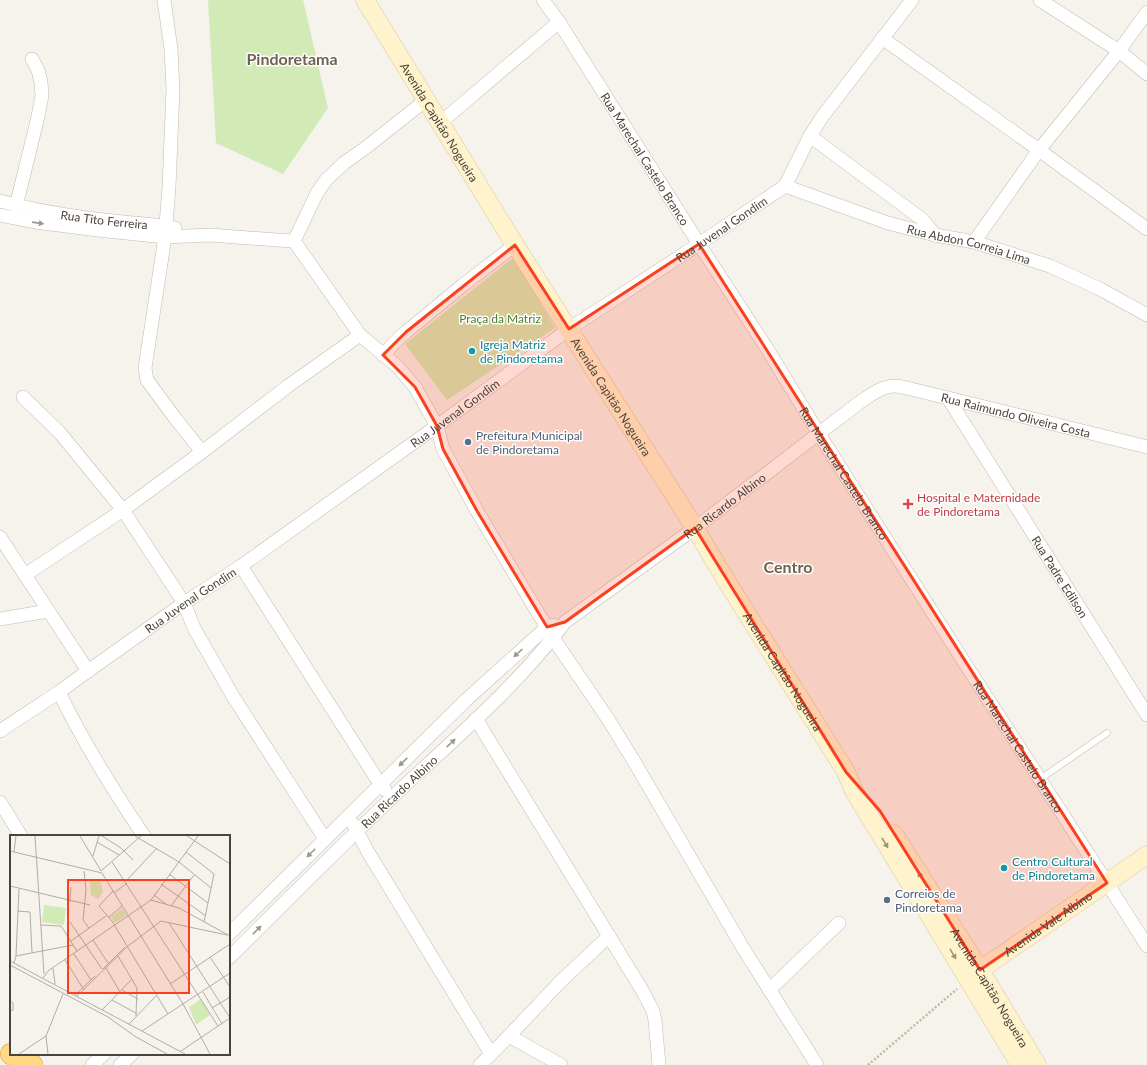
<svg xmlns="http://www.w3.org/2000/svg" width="1147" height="1065" viewBox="0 0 1147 1065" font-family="Lato,sans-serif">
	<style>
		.green { fill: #d2eab5 }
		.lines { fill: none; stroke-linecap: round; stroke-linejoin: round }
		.service-casing { stroke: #c2bbae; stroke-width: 7 }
		.minor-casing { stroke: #c2bbae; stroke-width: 14 }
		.secondary-casing { stroke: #d6c79b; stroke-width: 19 }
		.trunk-casing { stroke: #e0a43c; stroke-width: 22 }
		.path { stroke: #c4b79f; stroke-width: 2.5; stroke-dasharray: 2 2; stroke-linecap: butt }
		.service { stroke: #fff; stroke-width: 6 }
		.minor { stroke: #fff; stroke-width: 13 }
		.secondary { stroke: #fff3cd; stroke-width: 18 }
		.trunk { stroke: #ffd985; stroke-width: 21 }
		.oneway { fill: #9c9892 }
		.oneway2 { fill: #9c937c }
		.marked { fill: #fc3f1d; fill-opacity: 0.2; stroke: #fc3f1d; stroke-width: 3; stroke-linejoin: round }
		.culture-dot { fill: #0f9aa8; stroke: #fff; stroke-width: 1.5 }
		.service-dot { fill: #5c6f8a; stroke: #fff; stroke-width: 1.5 }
		.health-dot { fill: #e0444e; stroke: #fff; stroke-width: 1.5 }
		.labels { text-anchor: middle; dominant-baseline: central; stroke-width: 3; stroke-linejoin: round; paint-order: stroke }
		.street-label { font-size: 12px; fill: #4b4439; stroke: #fff }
		.park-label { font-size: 12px; fill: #4a7f2a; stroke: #fff }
		.culture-label { font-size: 12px; fill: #0d838f; stroke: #fff; text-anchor: start }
		.service-label { font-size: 12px; fill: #4e5e75; stroke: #fff; text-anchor: start }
		.health-label { font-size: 12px; fill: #be3a42; stroke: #fff; text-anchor: start }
		.district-label { font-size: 16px; font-weight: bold; fill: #6e6250; stroke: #fff }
		.inset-road { fill: none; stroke: #b2ada4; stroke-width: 1 }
		.view { fill: #fc3f1d; fill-opacity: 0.15; stroke: #fc3f1d; stroke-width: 2 }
		.inset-edge { fill: none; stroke: #4b4439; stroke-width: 2 }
	</style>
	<rect width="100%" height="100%" fill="#f6f3ec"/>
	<!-- green -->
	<path class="green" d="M208,0h95l25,108 -45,66 -67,-31z
		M514,257l41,71 -108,72 -42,-56z"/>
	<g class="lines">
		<!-- service casing -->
		<g class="service-casing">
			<path id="service" d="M1040,779l67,-46"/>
		</g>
		<!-- minor casing -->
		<g class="minor-casing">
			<g id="minor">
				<path d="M164,0l7,49 2,40 -4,98 -4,50 -20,131 2,12 28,38 27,34"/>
				<path id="s1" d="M543,0l16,22 140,222 67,103 53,87 147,231 141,218 40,63"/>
				<path d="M1040,0l79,51 28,23"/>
				<path d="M882,38l157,112 108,79"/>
				<path d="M426,100l-62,49 -20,14 -18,17 -9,13 -23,48 66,94 37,31 18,21 22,39 6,23 34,62 76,127 55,81 27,44 108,185 74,117"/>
				<path d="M440,123l119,-101"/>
				<path d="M810,136l113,84 12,15"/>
				<path id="s2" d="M785,186l103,37 47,12 39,7 76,24 50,23 47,26"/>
				<path id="s3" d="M0,201c54,15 111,20 167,25l8,2"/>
				<path d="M16,206l21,-85 5,-25 -1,-14 -3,-12 -6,-11"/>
				<path d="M0,215l35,7 63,8 67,7 45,-2 67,5 17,1"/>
				<path d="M974,242l65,-92 80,-99 28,-39"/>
				<path d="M383,355l15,-16 8,-7 57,-47 52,-40"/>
				<path d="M23,397l37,36 63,77 61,93 10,25 40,70 91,141"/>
				<path id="s4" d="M948,398l199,317"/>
				<path d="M0,537l88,134"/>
				<path d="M241,566l139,218 5,6"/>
				<path d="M25,575l98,-65 79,-58 86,-66 72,-51"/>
				<path d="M0,619l48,-8"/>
				<path d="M59,692c24,50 54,98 85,144"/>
				<path d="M476,719l166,271 11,21 2,9 4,45"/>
				<path id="s5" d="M0,731l59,-39 29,-21 96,-68 57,-37 196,-140 132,-97 130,-85 86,-58 25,-50 12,-19 90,-117"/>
				<path d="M0,802l21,34"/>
				<path d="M353,824l15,28 123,202"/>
				<path d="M229,934l237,-234 81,-73 7,-2"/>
				<path id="s6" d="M229,958c57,-57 114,-114 173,-170 57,-53 117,-104 163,-166l130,-94 165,-126c11,-7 22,-16 35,-16 5,0 11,2 16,3l236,58"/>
				<path d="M769,990l70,-67"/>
				<path d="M509,1036l52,29"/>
				<path d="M92,1065l12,-11"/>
				<path d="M120,1065l12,-11"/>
				<path d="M480,1065l29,-29 51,-54 49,-46"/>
			</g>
		</g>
		<!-- secondary casing -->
		<g class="secondary-casing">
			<g id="secondary">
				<path id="s7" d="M365,0l150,245 180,283 29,49 122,195 8,19 17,28 149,246"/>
				<path id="s8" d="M894,834l86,136 57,95"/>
				<path id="s9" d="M970,978l10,-8 167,-115"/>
			</g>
		</g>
		<!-- trunk casing -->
		<g class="trunk-casing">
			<path id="trunk" d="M11,1054l21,11"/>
		</g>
		<!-- path -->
		<path class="path" d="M868,1065l89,-76"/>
		<!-- service -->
		<use href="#service" class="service"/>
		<!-- minor -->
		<use href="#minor" class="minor"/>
		<!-- secondary -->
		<use href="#secondary" class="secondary"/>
		<!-- trunk -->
		<use href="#trunk" class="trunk"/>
	</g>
	<!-- one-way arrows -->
	<defs><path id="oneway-solid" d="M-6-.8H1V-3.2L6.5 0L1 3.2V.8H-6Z"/></defs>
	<g class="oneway">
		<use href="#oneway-solid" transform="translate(38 223) rotate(8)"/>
		<use href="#oneway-solid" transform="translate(518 653) rotate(138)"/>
		<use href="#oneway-solid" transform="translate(451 743) rotate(-43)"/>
		<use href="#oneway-solid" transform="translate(403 762) rotate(136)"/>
		<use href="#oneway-solid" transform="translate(311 853) rotate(135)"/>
		<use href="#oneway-solid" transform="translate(257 930) rotate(-45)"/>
	</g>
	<g class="oneway2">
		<use href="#oneway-solid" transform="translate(885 843) rotate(59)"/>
		<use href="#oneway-solid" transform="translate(921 877) rotate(-122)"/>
		<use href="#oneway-solid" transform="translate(953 954) rotate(59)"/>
	</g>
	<!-- marked area -->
	<path class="marked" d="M699,244l408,639 -127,87 -100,-159 -34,-39 -151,-244 -130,94 -18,5 -70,-116 -34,-62 -6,-23 -22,-39 -32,-32 23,-23 109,-87 54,84z"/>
	<!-- markers -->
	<g class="culture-dot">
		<circle cx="472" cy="351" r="4"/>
		<circle cx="1004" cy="868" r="4"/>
	</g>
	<g class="service-dot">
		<circle cx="468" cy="442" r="4"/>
		<circle cx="887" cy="900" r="4"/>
	</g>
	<path class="health-dot" d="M906 498h4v4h4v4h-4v4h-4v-4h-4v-4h4z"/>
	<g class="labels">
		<!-- street labels -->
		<g class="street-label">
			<text stroke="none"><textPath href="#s7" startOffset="143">Avenida Capitão Nogueira</textPath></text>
			<text stroke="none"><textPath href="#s1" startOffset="189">Rua Marechal Castelo Branco</textPath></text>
			<text stroke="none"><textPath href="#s3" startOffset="106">Rua Tito Ferreira</textPath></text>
			<text stroke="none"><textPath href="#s5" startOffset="879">Rua Juvenal Gondim</textPath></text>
			<text stroke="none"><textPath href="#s2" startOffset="193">Rua Abdon Correia Lima</textPath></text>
			<text stroke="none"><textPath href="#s7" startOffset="467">Avenida Capitão Nogueira</textPath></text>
			<text stroke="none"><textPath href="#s5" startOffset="555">Rua Juvenal Gondim</textPath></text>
			<text stroke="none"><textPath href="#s6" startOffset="1007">Rua Raimundo Oliveira Costa</textPath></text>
			<text stroke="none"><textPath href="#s1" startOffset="561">Rua Marechal Castelo Branco</textPath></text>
			<text stroke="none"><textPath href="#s6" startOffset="673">Rua Ricardo Albino</textPath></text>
			<text stroke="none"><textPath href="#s4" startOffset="211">Rua Padre Edilson</textPath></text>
			<text stroke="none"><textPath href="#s5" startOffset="231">Rua Juvenal Gondim</textPath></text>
			<text stroke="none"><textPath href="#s7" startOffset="791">Avenida Capitão Nogueira</textPath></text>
			<text stroke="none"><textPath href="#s1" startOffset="885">Rua Marechal Castelo Branco</textPath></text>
			<text stroke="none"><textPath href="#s6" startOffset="238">Rua Ricardo Albino</textPath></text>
			<text stroke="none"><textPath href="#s9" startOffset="95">Avenida Vale Albino</textPath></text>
			<text stroke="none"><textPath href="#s8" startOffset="181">Avenida Capitão Nogueira</textPath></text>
		</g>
		<!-- park labels -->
		<g class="park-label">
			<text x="500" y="318">Praça da Matriz</text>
		</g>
		<!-- culture labels -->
		<g class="culture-label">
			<text x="480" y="344">Igreja Matriz<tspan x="480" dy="14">de Pindoretama</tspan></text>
			<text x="1012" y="861">Centro Cultural<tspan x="1012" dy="14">de Pindoretama</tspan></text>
		</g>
		<!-- service labels -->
		<g class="service-label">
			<text x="476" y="435">Prefeitura Municipal<tspan x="476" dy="14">de Pindoretama</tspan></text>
			<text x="895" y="893">Correios de<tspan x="895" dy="14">Pindoretama</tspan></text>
		</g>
		<!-- health labels -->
		<g class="health-label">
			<text x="917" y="497">Hospital e Maternidade<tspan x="917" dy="14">de Pindoretama</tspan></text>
		</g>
		<!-- district labels -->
		<g class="district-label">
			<text x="292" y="58">Pindoretama</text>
			<text x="788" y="566">Centro</text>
		</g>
	</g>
	<!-- overview -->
	<g transform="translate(10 835)">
		<rect width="220" height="220" fill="#f6f3ec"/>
		<path d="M80,44h10l3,13 -5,7 -7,-4zM34,70l22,3 -2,17 -22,-3zM112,73l5,7 -12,8 -4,-6zM191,164l9,16 -14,10 -7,-18z" fill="#d2eab5"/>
		<path class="inset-road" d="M25,1l9,138M70,1l21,35M92,1l19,12 12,12M125,1l44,26 32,26M177,1l43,28M87,7l22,13M0,16l92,22 81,131 27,50M4,17l2,-16M176,17l28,22 -10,48M83,21l6,-20M102,27l106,164M74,36l2,19 -3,30 6,8M91,36l40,-35M159,39l39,29M116,46l31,-33M151,49l45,32M0,51l80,19M103,56l-14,15 13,15 56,93M104,58l13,-10M144,60l12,9M141,65l28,8 51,28M60,67l1,-15M161,71l23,-31M7,76l13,1 2,41M98,83l14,-12M60,87l32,47M159,88l61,95M31,90l20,1 16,25M83,105l15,23M61,106l35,-25M64,119l17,26M6,121l57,-11M108,121l19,32 -1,28M200,122l20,30M55,125l19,30M0,126l175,93M4,128l2,-7 3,-67M0,130l98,52 28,20 31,17M43,133l2,16M96,133l14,24M93,134l22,-22M33,143l5,-7 103,-71 47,-64M160,149l60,-40M112,155l16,9M193,157l19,32M65,160l20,-19M67,161l51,-50 33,-25 66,14M102,165l24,13M0,166l3,2v7l-3,1M202,173l18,-11M92,175l30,-31M119,189l27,-28M132,196l88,-58M36,201l2,18M171,216l49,-33M9,219l27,-18 17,-42"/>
		<path class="view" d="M58,45h121v113h-121z"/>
		<rect width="220" height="220" class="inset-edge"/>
	</g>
</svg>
